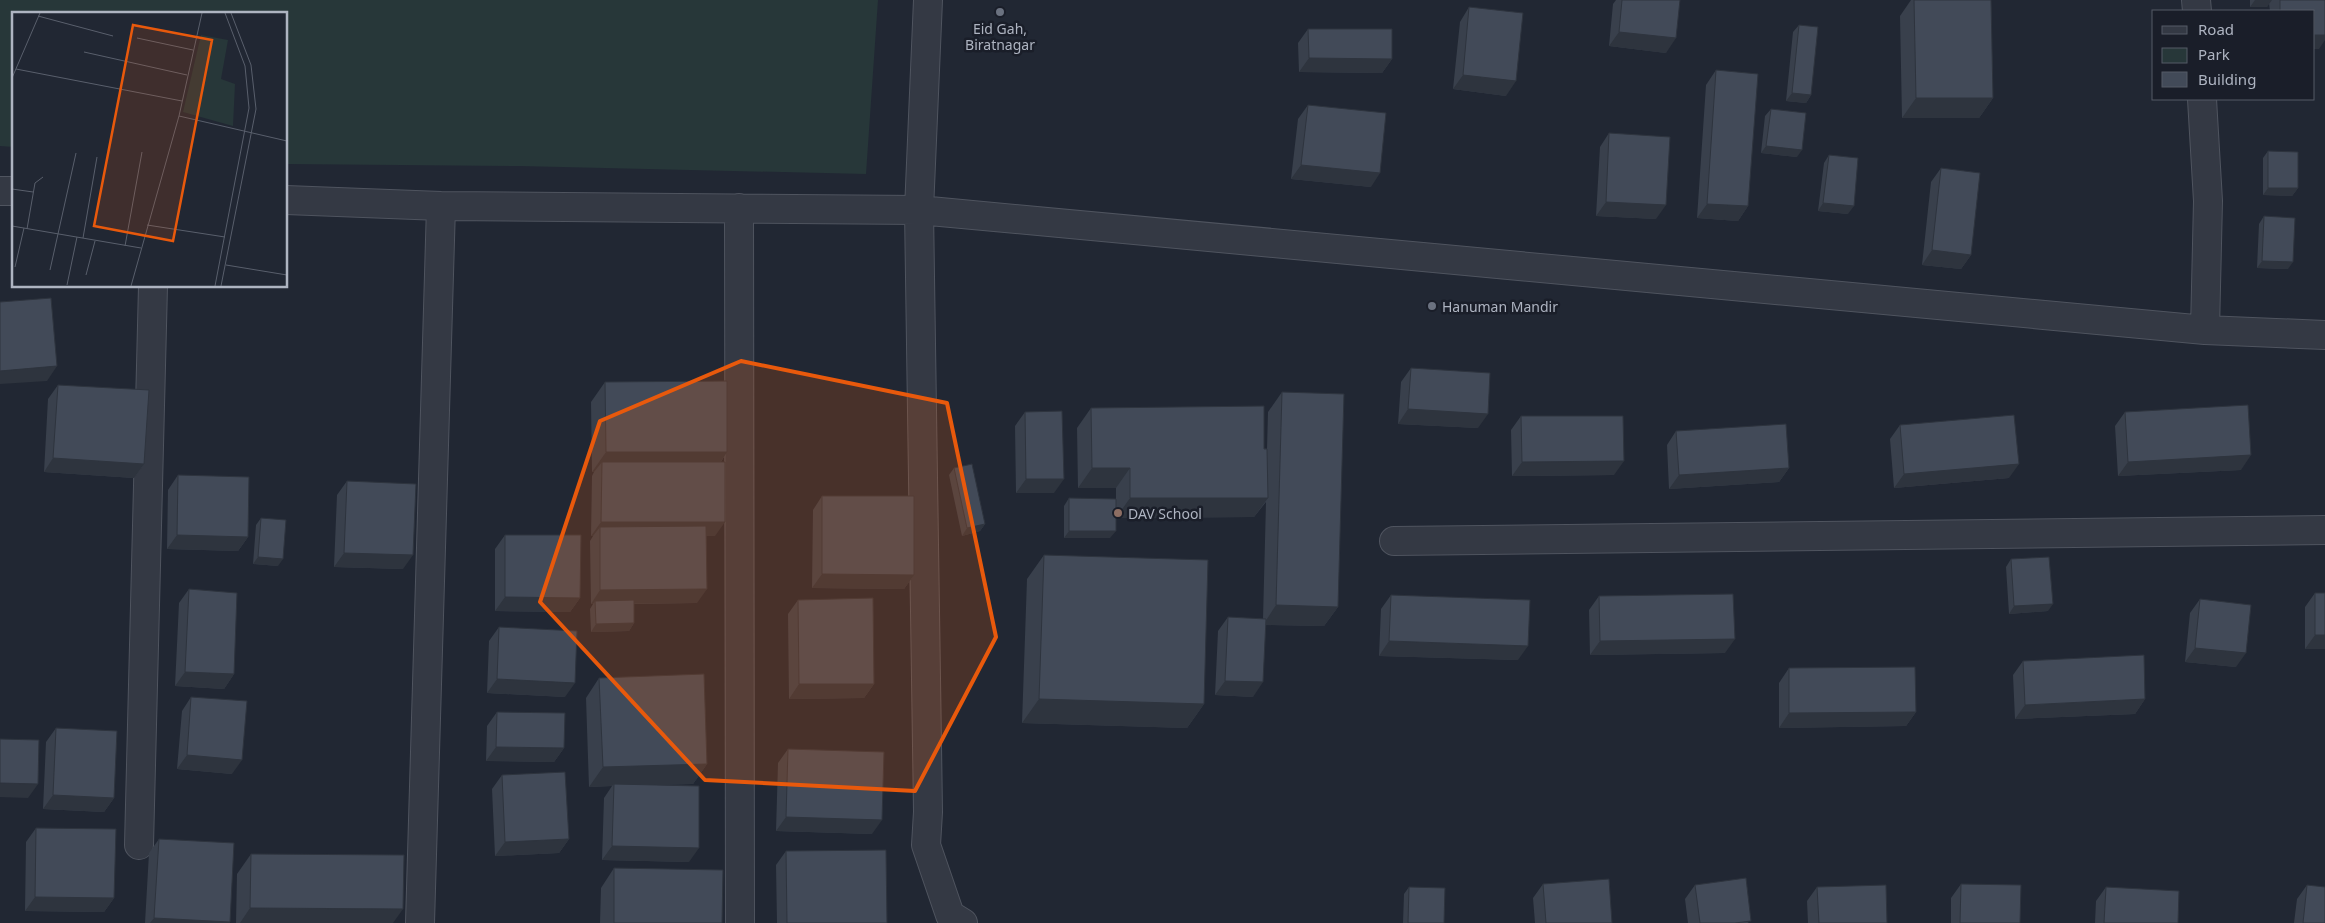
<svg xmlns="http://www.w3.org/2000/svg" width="2325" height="923" viewBox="0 0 2325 923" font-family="'Noto Sans',sans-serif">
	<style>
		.green { fill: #273739 }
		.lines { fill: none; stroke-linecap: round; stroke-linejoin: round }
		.minor-casing { stroke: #4f545f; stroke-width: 30 }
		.minor { stroke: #343944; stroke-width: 28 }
		.wall { fill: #39404c }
		.shaded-wall { fill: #2e343e }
		.building { fill: #424a58; stroke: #2e343e }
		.marked { fill: #e8590c; fill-opacity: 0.2; stroke: #e8590c; stroke-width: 4; stroke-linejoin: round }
		.worship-dot { fill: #6b7280; stroke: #1a1e29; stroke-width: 2 }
		.education-dot { fill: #8d6e63; stroke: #1a1e29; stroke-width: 2 }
		.labels { text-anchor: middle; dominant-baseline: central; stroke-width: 5; stroke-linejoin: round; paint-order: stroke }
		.poi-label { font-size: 14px; fill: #aeb4c1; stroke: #1a1e29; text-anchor: start }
		.inset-road { fill: none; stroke: #595f6c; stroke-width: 1 }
		.view { fill: #e8590c; fill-opacity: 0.15; stroke: #e8590c; stroke-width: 2.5 }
		.inset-edge { fill: none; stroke: #aeb4c1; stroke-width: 2.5 }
	</style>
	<rect width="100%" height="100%" fill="#212733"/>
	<!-- green -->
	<path class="green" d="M0,0h878l-12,174 -347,-8 -233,-2v-150h-272v133l-14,-1z"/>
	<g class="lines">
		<!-- minor casing -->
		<g class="minor-casing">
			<path id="minor" d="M928,0l-9,210 1286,120 120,5
				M2196,0l1,11
				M2202,99l6,102 -3,129
				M0,191h14
				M286,200l155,6 478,4 9,602 -2,33 24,70 13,8
				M739,208l1,715
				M1394,541l931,-11
				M139,845l14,-559
				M420,923l21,-717"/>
		</g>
		<!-- minor -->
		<use href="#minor" class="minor"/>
	</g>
	<!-- wall -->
	<path class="wall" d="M1616,0h64l-14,53 -57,-7 4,-42z
		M1911,0h80l2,98 -14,20h-77l-2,-102z
		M2250,0h75l-6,49h-5v-38h-44l-1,-8 -2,4h-17z
		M1469,7l37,89 -53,-7 7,-67z
		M1799,25l12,70 -5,8 -20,-2 7,-69z
		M1308,29l84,30 -10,14 -83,-1 -1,-29z
		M1716,70l32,136 -10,15 -41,-3 9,-133z
		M1308,105l63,82 -80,-8 7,-60z
		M1771,109l26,48 -36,-4 4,-37z
		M1609,133l47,86 -60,-3 4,-69z
		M2268,151l30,37 -6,8 -29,-1v-37z
		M1829,155l19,59 -30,-3 6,-48z
		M1941,168l30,87 -10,14 -39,-4 9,-83z
		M2264,216l24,53 -31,-1 2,-44z
		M1411,368l67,60 -80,-4 3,-42z
		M605,382l122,70 -6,10 -6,74h-9l-9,67 -63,1v19l-5,8 -38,1 -1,-23 3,-5h-2l-1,-63 3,-5h-2l1,-60 2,-4h-2l-1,-70z
		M58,385l86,79 -10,14 -90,-6 4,-73z
		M1282,392l56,215 -14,19 -58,-1 -13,72 -38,-2 3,-64 10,-14 35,2 3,-117 -12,15 -138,1v-30h-38l-1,-60 14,-20 176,41 1,-37z
		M1025,412l29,81h-38l-1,-67z
		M2125,412l116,58 -123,6 -3,-50z
		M1521,416l93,59 -102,1 -1,-46z
		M1900,425l109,53 -115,10 -4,-49z
		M1676,431l113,37 -10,14 -110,7 -2,-44z
		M954,468l31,56 -5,7 -18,5 -13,-61z
		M178,475l70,62 -10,14 -71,-2 1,-59z
		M347,481l56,88 -69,-2 3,-72z
		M822,496l92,79 -10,14 -92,-1 1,-78z
		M1069,498l41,40h-46v-32z
		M261,518l17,48 -25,-2 3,-39z
		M505,535l75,63 -10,14 -75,-1v-62z
		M1044,555l160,149 -17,24 -165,-5 5,-144z
		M2011,559l37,52 -39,3 -3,-47z
		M189,589l45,85 -10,15 -49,-3 4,-83z
		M2315,593h10v56h-20v-42z
		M1391,595l127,65 -139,-4 2,-47z
		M1599,596l126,57 -135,2 -1,-45z
		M2200,599l36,68 -51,-5 5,-49z
		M798,600l76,84 -10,14 -75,1 -1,-85z
		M499,627l66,70 -78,-4 2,-52z
		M2023,661l122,38 -10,15 -120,5 -2,-44z
		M1789,668l127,44 -10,14 -127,2v-45z
		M599,678l108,86 -14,20 -39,1 35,77 -87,-2 2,-62 8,-12 -23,1 -3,-89z
		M191,697l41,77 -55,-5 5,-58z
		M497,712l67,36 -10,14 -68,-1 1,-35z
		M56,728l58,70 -10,14 -61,-3 3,-67z
		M788,749l84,85 -96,-3 2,-68z
		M502,775l67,64 -10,14 -64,3 -3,-67z
		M36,828l78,70 -10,14 -79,-1 1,-69z
		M159,839l71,83 -1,1h-84l4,-70z
		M786,851l101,72h-110l-1,-58z
		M251,854l142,69h-157l1,-49z
		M614,868l108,55h-122l1,-35z
		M1543,884l69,39h-77l-2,-25z
		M1961,884l59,39h-69v-25z
		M1695,885l54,38h-61l-3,-24z
		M2307,885l18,38h-31l3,-24z
		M1409,887l35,36h-41l1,-29z
		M1817,887l70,36h-79l-1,-22z
		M2106,887l72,36h-83l1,-22z"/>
	<!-- shaded-wall -->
	<path class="shaded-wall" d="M2255,0h17l-5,7h-17z
		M1619,32l57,6 -10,15 -57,-7z
		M2314,35h11v5l-6,9h-5z
		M1309,58l83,1 -10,14 -83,-1z
		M1463,75l53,6 -10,15 -53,-7z
		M1792,93l19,2 -5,8 -20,-2z
		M1916,98h77l-14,20h-77z
		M1766,146l36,4 -5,7 -36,-4z
		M1301,165l79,8 -9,14 -80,-8z
		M2268,188h30l-6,8 -29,-1z
		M1606,202l60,3 -10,14 -60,-3z
		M1823,203l31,3 -6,8 -30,-3z
		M1707,204l41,2 -10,15 -41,-3z
		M1932,250l39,5 -10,14 -39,-4z
		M2262,261l31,1 -5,7 -31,-1z
		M57,366l-10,15 -47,3v-13z
		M1408,409l80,5 -10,14 -80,-4z
		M606,452h121l-13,20 -112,-10 -8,10h-2z
		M2251,455l-10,15 -123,6 10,-14z
		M53,458l91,6 -10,14 -90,-6z
		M1624,461l-10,14 -102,1 10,-14z
		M2019,464l-10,14 -115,10 10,-14z
		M1092,468h38l-14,20h-38z
		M1789,468l-10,14 -110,7 10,-14z
		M1026,479h38l-10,14h-38z
		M1130,498h138l-14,19 -138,1z
		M601,522h124l-10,14h-115v-9l-7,9h-2z
		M985,524l-5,7 -18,5 5,-8z
		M1069,531h47l-6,7h-46z
		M177,535l71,2 -10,14 -71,-2z
		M344,553l69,2 -10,14 -69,-2z
		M258,557l25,2 -5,7 -25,-2z
		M822,574l92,1 -10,14 -92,-1z
		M707,589l-10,14 -102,1v-3l-2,3h-2l9,-14z
		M505,597l75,1 -10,14 -75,-1z
		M2053,604l-5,7 -39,3 5,-8z
		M1276,605l62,2 -14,19 -61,-1z
		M634,623l-5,8 -38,1 5,-8z
		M2315,635h10v14h-20z
		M1735,639l-10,14 -135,2 10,-14z
		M1389,641l139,5 -10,14 -139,-4z
		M2195,648l51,5 -10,14 -51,-5z
		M185,672l49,2 -10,15 -49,-3z
		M497,679l78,4 -10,14 -78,-4z
		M1225,681l38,1 -10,15 -38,-2z
		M799,684h75l-10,14 -75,1z
		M1039,699l165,5 -17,24 -165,-5z
		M2145,699l-10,15 -120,5 10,-14z
		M1916,712l-10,14 -127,2 10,-15z
		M496,747l68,1 -10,14 -68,-1z
		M187,755l55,5 -10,14 -55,-5z
		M707,764l-14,20 -79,2v-2l-2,2 -23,1 14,-20z
		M0,783l38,1 -10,14 -28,-1z
		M53,795l61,3 -10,14 -61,-3z
		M786,817l96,3 -10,14 -96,-3z
		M569,839l-10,14 -64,3 10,-14z
		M612,846l87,2 -10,14 -87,-2z
		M35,897l79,1 -10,14 -79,-1z
		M250,908l153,1 -10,14h-153z
		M154,918l76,4 -1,1h-79z"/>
	<!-- building -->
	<path class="building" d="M1622,0h58l-4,38 -57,-6z
		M1914,0h77l2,98h-77z
		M2280,0h45v35h-11v-24h-34z
		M1469,7l54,6 -7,68 -53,-6z
		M1799,25l19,2 -7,68 -19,-2z
		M1308,29h84v30l-83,-1z
		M1716,70l42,4 -10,132 -41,-2z
		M1308,105l78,8 -6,60 -79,-8z
		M1771,109l35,4 -4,37 -36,-4z
		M1609,133l61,4 -4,68 -60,-3z
		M2268,151l30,1v36h-30z
		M1829,155l29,3 -4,48 -31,-3z
		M1941,168l39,5 -9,82 -39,-5z
		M2264,216l31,2 -2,44 -31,-1z
		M51,298l6,68 -57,5v-69z
		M1411,368l79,5 -2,41 -80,-5z
		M727,381v71h-121l-1,-70z
		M58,385l91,5 -5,74 -91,-6z
		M1282,392l62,2 -6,213 -62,-2z
		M2248,405l3,50 -123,7 -3,-50z
		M1264,406v43h3l1,49h-138v-30h-38l-1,-60z
		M1062,411l2,68h-38l-1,-67z
		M2014,415l5,49 -115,10 -4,-49z
		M1521,416h102l1,45 -102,1z
		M1786,424l3,44 -110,7 -3,-44z
		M602,462h123v60h-124z
		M972,464l13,60 -18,4 -13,-60z
		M178,475l71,2 -1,60 -71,-2z
		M347,481l69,3 -3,71 -69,-2z
		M822,496h92v79l-92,-1z
		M1069,498l47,1v32h-47z
		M261,518l25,2 -3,39 -25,-2z
		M706,526l1,63 -107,1v-63z
		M505,535h76l-1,63 -75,-1z
		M1044,555l164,5 -4,144 -165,-5z
		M2049,557l4,47 -39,2 -3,-47z
		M189,589l48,4 -3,81 -49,-2z
		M2315,593h10v42h-10z
		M1733,594l2,45 -135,2 -1,-45z
		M1391,595l139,5 -2,46 -139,-5z
		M873,598l1,86h-75l-1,-84z
		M2200,599l51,6 -5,48 -51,-5z
		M634,600v23l-38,1 -1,-23z
		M1228,617l38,2 -3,63 -38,-1z
		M499,627l78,4 -2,52 -78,-4z
		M2144,655l1,44 -120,6 -2,-44z
		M1915,667l1,45 -127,1v-45z
		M704,674l3,90 -104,3 -4,-89z
		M191,697l56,4 -5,59 -55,-5z
		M497,712l68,1 -1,35 -68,-1z
		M56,728l61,3 -3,67 -61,-3z
		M0,739l39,1 -1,44 -38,-1z
		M788,749l96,3 -2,68 -96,-3z
		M565,772l4,67 -64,3 -3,-67z
		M614,784l85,2v62l-87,-2z
		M36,828l80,1 -2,69 -79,-1z
		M159,839l75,4 -4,79 -76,-4z
		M886,850l1,73h-100l-1,-72z
		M251,854l153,1 -1,54 -153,-1z
		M614,868l109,2 -1,53h-108z
		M1746,878l5,43 -16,2h-35l-5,-38z
		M1609,879l3,44h-66l-3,-39z
		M1961,884l60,1 -1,38h-60z
		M1886,885l1,38h-68l-2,-36z
		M2307,885l18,2v36h-22z
		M1409,887l36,1 -1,35h-36z
		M2106,887l73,4 -1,32h-74z"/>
	<!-- marked area -->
	<path class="marked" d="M741,361l206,42 49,234 -81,154 -210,-11 -165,-178 60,-181z"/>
	<!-- markers -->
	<g class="worship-dot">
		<circle cx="1000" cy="12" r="5"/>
		<circle cx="1432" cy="306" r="5"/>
	</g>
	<circle class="education-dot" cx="1118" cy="513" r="5"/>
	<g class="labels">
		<!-- poi labels -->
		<g class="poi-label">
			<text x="1000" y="28" text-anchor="middle">Eid Gah,<tspan x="1000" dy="16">Biratnagar</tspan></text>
			<text x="1442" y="306">Hanuman Mandir</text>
			<text x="1128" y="513">DAV School</text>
		</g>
	</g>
	<!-- overview -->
	<g transform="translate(12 12)">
		<rect width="275" height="275" fill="#212733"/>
		<path d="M189,23l27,5 -7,39 14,5 -2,42 -50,-14z" fill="#273739"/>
		<path class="inset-road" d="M26,4l75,20M125,26l56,12M72,40l103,23M4,57l166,32M0,66l28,-65M167,104l23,-103M0,177l21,3M135,213l78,12M0,214l129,22M15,217l8,-46 8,-6M71,226l14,-81M113,234l17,-94M214,253l61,10M3,255l9,-39M38,258l26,-117M74,263l9,-34M55,273l10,-48M119,274l48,-170 108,25M203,274l34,-178 -4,-42 -20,-53M209,274l35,-177 -5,-44 -20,-52"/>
		<path class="view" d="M121,13l79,15 -39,201 -79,-15z"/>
		<rect width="275" height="275" class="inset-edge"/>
	</g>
	<!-- legend -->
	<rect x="2152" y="10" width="162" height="90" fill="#1a1e29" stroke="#555a66"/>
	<rect x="2162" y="26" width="25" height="8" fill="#343944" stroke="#555a66"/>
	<text x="2198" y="35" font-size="15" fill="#aeb4c1">Road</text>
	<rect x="2162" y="48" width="25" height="15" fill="#273739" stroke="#555a66"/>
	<text x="2198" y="60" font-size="15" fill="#aeb4c1">Park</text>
	<rect x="2162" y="72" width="25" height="15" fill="#424a58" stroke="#555a66"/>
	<text x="2198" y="85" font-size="15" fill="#aeb4c1">Building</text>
</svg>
